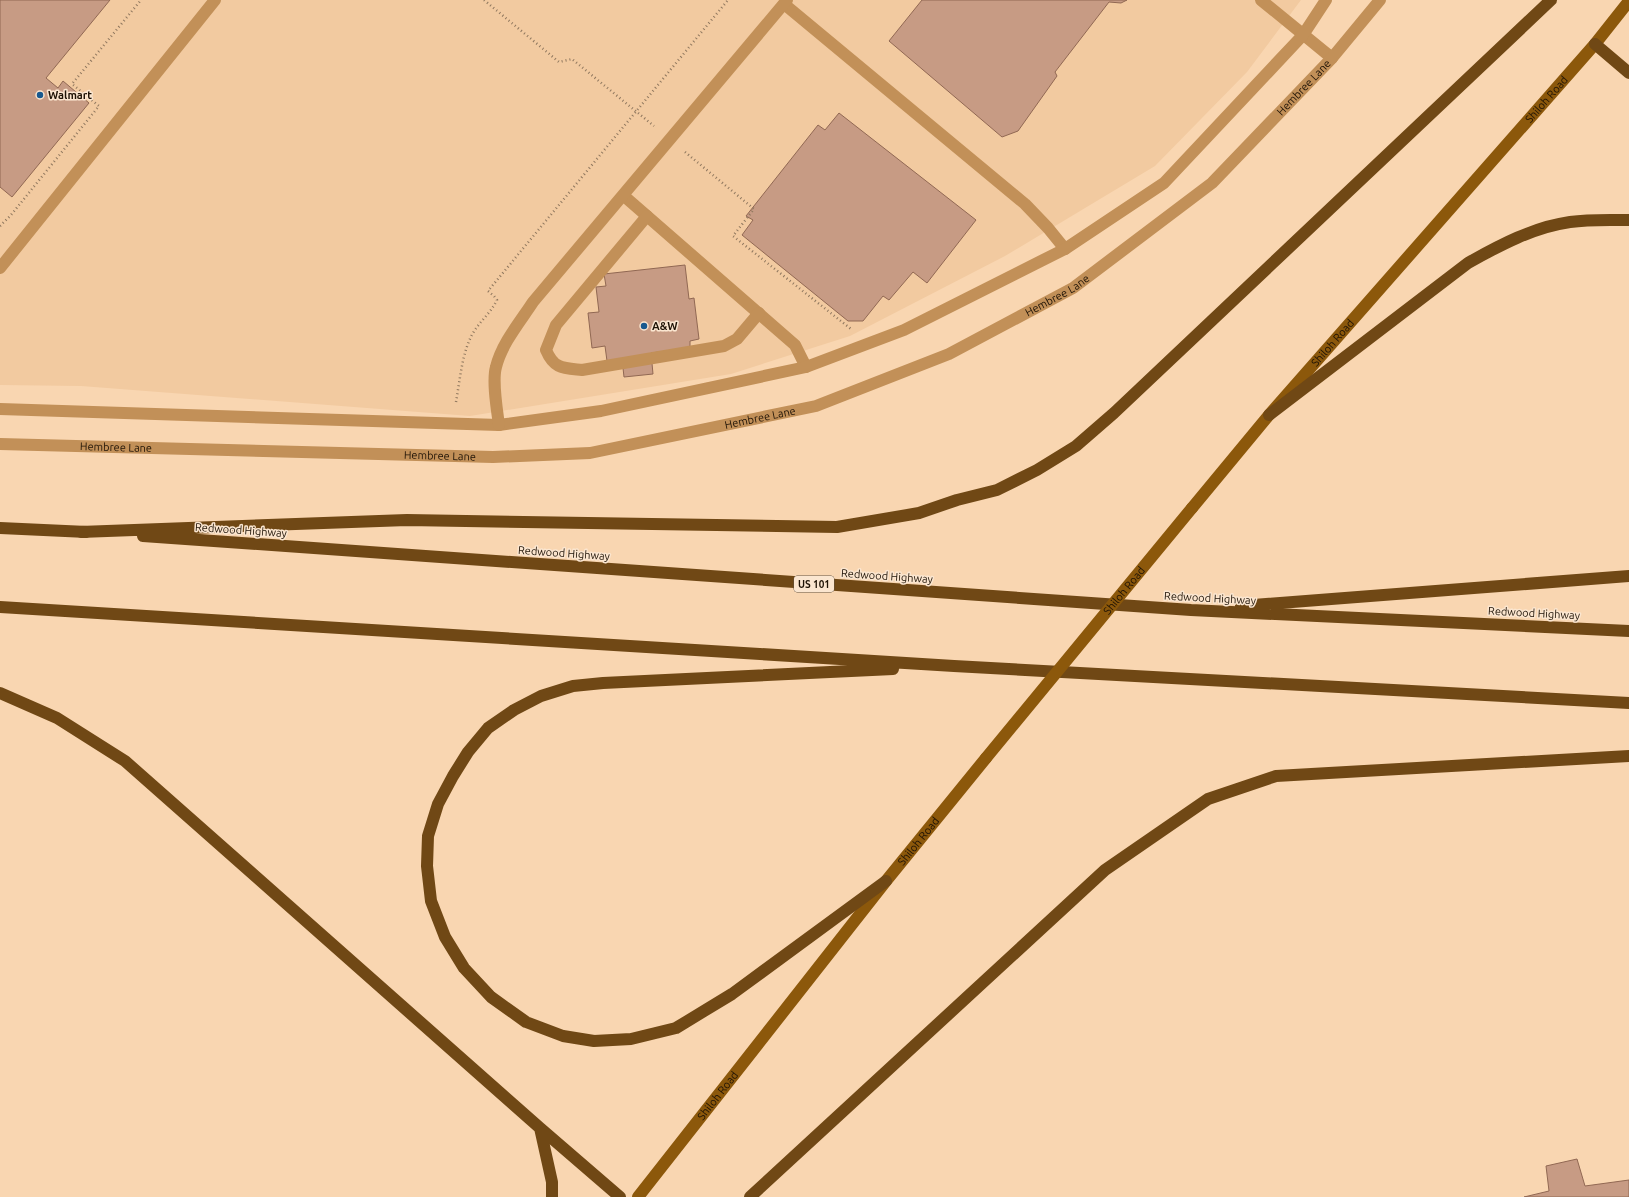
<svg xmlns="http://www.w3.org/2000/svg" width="1629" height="1197" viewBox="0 0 1629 1197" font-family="Ubuntu,sans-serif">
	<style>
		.built { fill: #f2caa0 }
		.building { fill: #c79b84; stroke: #916853 }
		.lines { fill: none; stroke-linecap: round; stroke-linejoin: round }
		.path { stroke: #8f775e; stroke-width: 2.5; stroke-dasharray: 1 3; stroke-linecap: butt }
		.minor { stroke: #c29058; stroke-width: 12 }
		.major { stroke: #8c580b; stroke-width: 12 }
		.highway { stroke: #704815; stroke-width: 12 }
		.major-bridge { stroke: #8c580b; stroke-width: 12 }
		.poi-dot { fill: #18598f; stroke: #fbe6d0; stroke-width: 1.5 }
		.labels { text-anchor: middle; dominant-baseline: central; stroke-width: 3; stroke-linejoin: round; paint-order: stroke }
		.shield { fill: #fbe6d0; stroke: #615243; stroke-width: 1 }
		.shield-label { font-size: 10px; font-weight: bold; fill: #1f1306 }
		.street-label { font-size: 11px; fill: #1f1306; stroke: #fbe6d0 }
		.poi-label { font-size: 11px; font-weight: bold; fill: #1f1306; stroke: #fbe6d0; text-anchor: start }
	</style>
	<rect width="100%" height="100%" fill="#f9d6b1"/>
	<!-- built -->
	<path class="built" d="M0,0h1301l-54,72 -92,94 -150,90 -155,80 -119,38 -261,42 -389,-30 -81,-1z"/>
	<!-- building -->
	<path class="building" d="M0,0h110l-64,78 12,10 5,-7 26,22 -77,94 -12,-10z
		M922,0h205l-6,3 -12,-1 -54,70 2,4 -39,55 -16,6 -113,-96z
		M839,113l137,107 -49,63 -14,-11 -24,28 -6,-4 -20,25h-15l-106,-86 11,-15 -7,-4 72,-91 7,5z
		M685,265l4,34 5,-1 5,41 -9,2v7l-39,5 2,21 -29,3 -2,-18 -15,2 -2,-15 -13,2 -4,-35 11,-1 -3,-25 10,-1 -2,-12z
		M1577,1159l8,27 44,-6v17h-105l25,-6 -3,-25z"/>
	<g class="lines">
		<!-- path -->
		<path class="path" d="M484,0l75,62 13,-3 82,67
			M685,152l69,57 -21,27 118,93
			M0,226l11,-11 88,-109 -27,-22 69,-84
			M456,402c4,-22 6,-50 17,-69 7,-12 17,-19 24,-33l-3,-4 -6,-5 240,-291"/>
		<!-- minor -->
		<g class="minor">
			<path d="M1261,0l71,58"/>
			<path d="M784,4l241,200 23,24 17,21"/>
			<path d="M624,196l171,149 11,22"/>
			<path d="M647,216l-91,109 -10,25c8,19 17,18 36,20l142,-24 13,-7 22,-26"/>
			<path d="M0,268l215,-268"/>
			<path d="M0,409l499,16 102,-14 205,-44 98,-37 161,-81 99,-66 139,-148 23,-35"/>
			<path d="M499,425c-2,-15 -7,-44 -3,-58 6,-24 24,-45 37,-65l254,-302"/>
			<path id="s1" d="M0,444l493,13 97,-4 226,-47 133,-52 124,-66 139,-105 120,-125 48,-58"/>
		</g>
		<!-- major -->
		<g class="major">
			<path id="s2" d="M1192,508l77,-93 326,-371 34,-43"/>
			<path id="s3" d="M638,1197l248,-316 100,-123"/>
		</g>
		<!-- highway -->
		<path class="highway" d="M1595,44l34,29
			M1269,415l199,-152c32,-18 66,-36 102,-41 20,-3 40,-2 59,-2
			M0,528l87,4
			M80,532l327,-12 430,7 82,-14 38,-13 40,-10 40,-20 39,-24 38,-33 437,-413
			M143,536l1048,74 438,21
			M1241,606l388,-30
			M0,607l954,59 675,37
			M0,693l57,25 68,43 415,367 80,69
			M886,881l-154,113 -56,34 -45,11 -37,2 -31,-5 -37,-14 -35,-25 -27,-29 -19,-31 -14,-36 -4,-35 1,-30 10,-32 15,-28 15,-24 20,-24 26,-18 27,-14 32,-10 30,-3 290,-14
			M540,1128l12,54v15
			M750,1197l355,-327 103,-71 68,-23 353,-20"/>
		<!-- major-bridge -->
		<path class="major-bridge" id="s4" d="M986,758l206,-250"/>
	</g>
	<!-- markers -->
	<g class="poi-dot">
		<circle cx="40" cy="95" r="4"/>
		<circle cx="644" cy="326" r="4"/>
	</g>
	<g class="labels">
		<!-- shield labels -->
		<rect class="shield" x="794" y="576" width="40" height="16" rx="3"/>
		<g class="shield-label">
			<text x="814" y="584">US 101</text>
		</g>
		<!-- street labels -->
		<g class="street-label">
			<text stroke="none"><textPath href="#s1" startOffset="1411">Hembree Lane</textPath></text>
			<text stroke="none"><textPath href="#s2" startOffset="541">Shiloh Road</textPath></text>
			<text stroke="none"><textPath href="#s1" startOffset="1087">Hembree Lane</textPath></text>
			<text stroke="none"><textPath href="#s2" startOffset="217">Shiloh Road</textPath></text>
			<text stroke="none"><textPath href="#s1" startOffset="764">Hembree Lane</textPath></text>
			<text stroke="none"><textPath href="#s1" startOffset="116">Hembree Lane</textPath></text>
			<text stroke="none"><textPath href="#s1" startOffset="440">Hembree Lane</textPath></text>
			<text transform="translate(241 530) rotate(4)">Redwood Highway</text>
			<text transform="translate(564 553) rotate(4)">Redwood Highway</text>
			<text transform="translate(887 576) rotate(4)">Redwood Highway</text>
			<text stroke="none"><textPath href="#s4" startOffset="217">Shiloh Road</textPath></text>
			<text transform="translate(1210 598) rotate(3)">Redwood Highway</text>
			<text transform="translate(1534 613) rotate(3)">Redwood Highway</text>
			<text stroke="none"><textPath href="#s3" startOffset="453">Shiloh Road</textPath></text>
			<text stroke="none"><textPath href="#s3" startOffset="129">Shiloh Road</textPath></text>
		</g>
		<!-- poi labels -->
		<g class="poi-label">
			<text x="48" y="95">Walmart</text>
			<text x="652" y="326">A&amp;W</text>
		</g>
	</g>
</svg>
